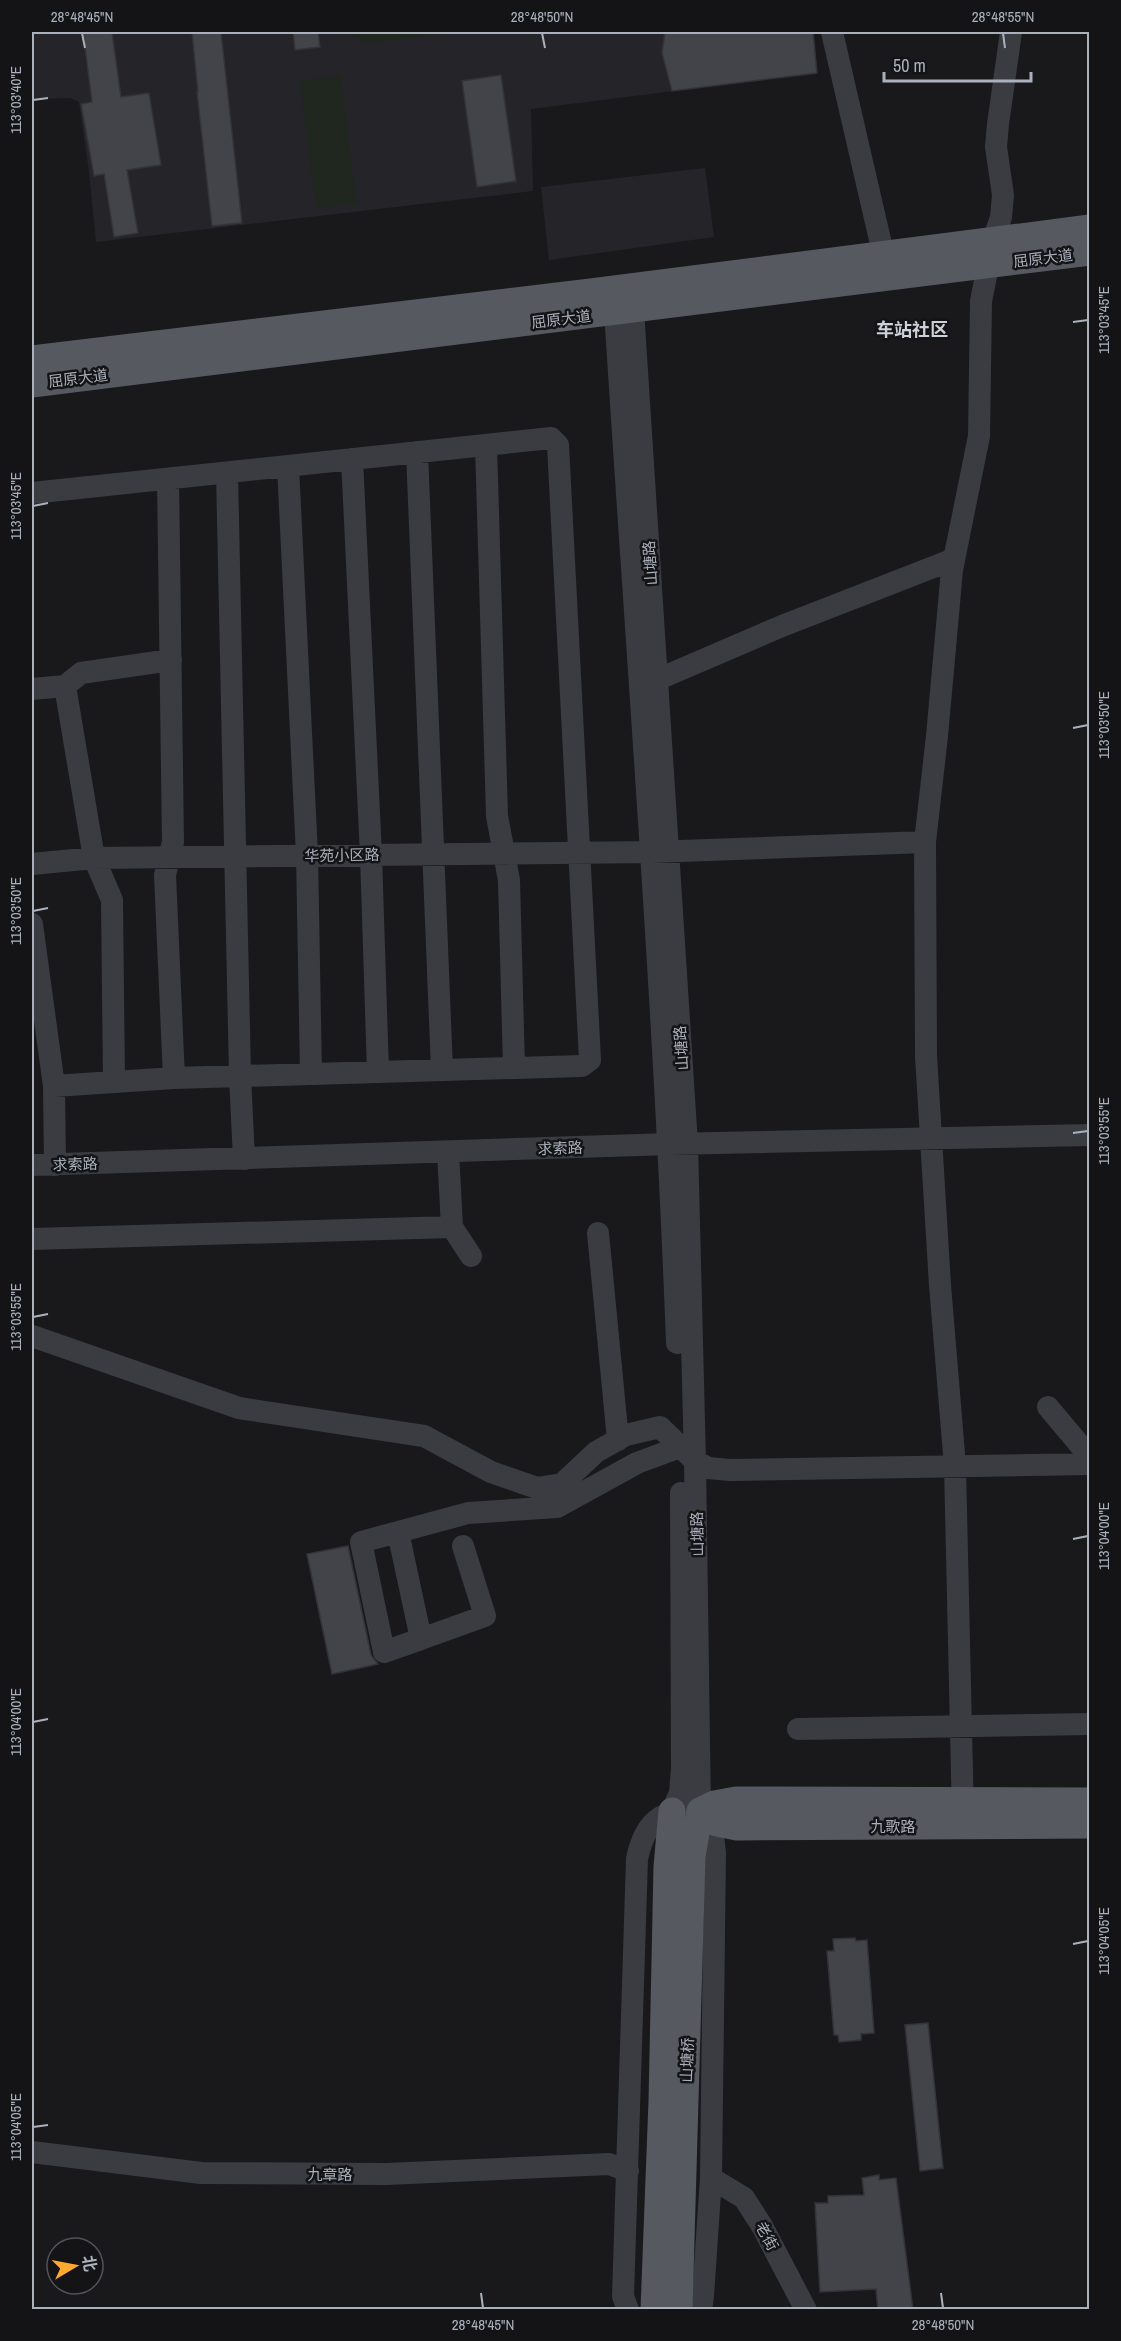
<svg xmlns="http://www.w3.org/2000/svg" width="1121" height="2341" viewBox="0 0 1121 2341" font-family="'Archivo Narrow','Noto Sans SC',sans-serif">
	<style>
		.built { fill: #252529 }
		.pitch { fill: #1f271f }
		.building { fill: #434449; stroke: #333338; stroke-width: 1.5 }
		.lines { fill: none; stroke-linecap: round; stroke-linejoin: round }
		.minor { stroke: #3a3c41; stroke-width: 22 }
		.major { stroke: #565960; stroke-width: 27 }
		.ticks { fill: none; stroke: #abb1bc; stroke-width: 2 }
		.labels { text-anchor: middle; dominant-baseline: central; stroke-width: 5; stroke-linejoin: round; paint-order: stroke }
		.street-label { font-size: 15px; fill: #abb1bc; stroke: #141417 }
		.quarter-label { font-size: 18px; font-weight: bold; fill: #ccd0d8; stroke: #141417 }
		.neatline { fill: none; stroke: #abb1bc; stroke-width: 2 }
		.ticks-label { font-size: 15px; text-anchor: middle; fill: #abb1bc }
	</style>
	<rect width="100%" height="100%" fill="#19191c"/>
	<!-- built -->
	<path class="built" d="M32,32h781l4,41 -286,36 2,82 -437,51 -7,-70 -10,-70 -9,-4 -38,1z
		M705,168l9,69 -165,23 -8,-73z"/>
	<!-- pitch -->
	<path class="pitch" d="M348,32h106l-86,11 -16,-7z
		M340,75l16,128 -40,5 -16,-127z"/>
	<!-- building -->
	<path class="building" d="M83,32h29l9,65 28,-4 12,72 -34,5 11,63 -24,4 -10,-63 -10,2 -13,-72 11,-2z
		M192,32h29l21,191 -30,3 -15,-134h1z
		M293,32h25l2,15 -25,3z
		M665,32h148l4,41 -145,18 -10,-38z
		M501,75l15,106 -39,6 -15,-106z
		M348,1546l23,109 7,9 -46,10 -25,-120z
		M855,1938l1,3 11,-1 7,93 -13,1v6l-22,2 -1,-7h-4l-7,-84h7l-1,-12z
		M928,2023l15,145 -23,3 -15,-146z
		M879,2175v5l17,-2 17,132h-35l-2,-21 -56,3 -5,-89h13v-7l36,-1 -2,-17z"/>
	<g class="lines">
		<!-- minor -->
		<path class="minor" d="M832,32l55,238
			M632,294l55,850 8,317 5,350 13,24 2,18 -4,325 -8,118 -1,8 -5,6
			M614,295c22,350 50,698 63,1048
			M486,445l11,371 12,64 5,188
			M417,452l25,618
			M352,459l19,396 7,217
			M288,466l19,389 4,219
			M227,473l13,603 4,83
			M168,479l5,363 -8,33 9,203
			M32,493l519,-55 7,7 32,615 -8,6 -408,12 -120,8
			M647,684l135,-58 172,-67
			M65,686l29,172 18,42 2,182
			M32,689l33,-3 16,-13 90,-13
			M32,864l62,-6 558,-6 273,-10
			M32,924l22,162 1,79
			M448,1152l4,75 19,29
			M32,1165l638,-21 420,-9
			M598,1233l20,207
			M32,1239l420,-12
			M32,1336l207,72 185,28 67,36 46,16 25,-4 34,-32 30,-17 34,-8 35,34 13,7 22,2 360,-6
			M1048,1407l42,50
			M398,1532l-37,10 23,110 37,-13
			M463,1546l22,70 -64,23 -23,-107 70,-19 89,-6 80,-44 43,-16
			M798,1729l292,-5
			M672,1811l8,-18 2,-24 -1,-276
			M963,1818l-8,-352 -15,-181 -14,-229 -1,-214 12,-106 15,-166 27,-134 2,-135 12,-60 8,-24 2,-22 -7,-48 2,-23 13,-92
			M32,2152l169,21 186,1 222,-10 19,7
			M711,2178l33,20 18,28 44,84
			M628,2310l-5,-14 14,-437c6,-29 18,-48 50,-48"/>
		<!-- major -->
		<path class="major" d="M32,359l559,-67 499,-64
			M32,384l1058,-132
			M700,1811l17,12 20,4 353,-2
			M700,1811l14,-7 22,-4 354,1
			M654,2310l8,-209 5,-234 5,-56
			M679,2310l13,-454 8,-45"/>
	</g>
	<!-- ticks -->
	<path class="ticks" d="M82,33l3,15M542,33l3,15M1003,33l2,15M33,100l15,-2M1073,322l15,-2M33,506l15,-3M1073,728l15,-3M33,911l15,-3M1073,1133l15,-2M33,1317l15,-3M1073,1539l15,-3M33,1722l15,-3M1073,1944l15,-3M33,2127l15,-2M481,2293l2,15M941,2293l2,15"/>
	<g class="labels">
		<!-- street labels -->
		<g class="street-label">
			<text transform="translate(1043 258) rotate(-7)">屈原大道</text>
			<text transform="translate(561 319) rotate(-7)">屈原大道</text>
			<text transform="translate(78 378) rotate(-7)">屈原大道</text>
			<text transform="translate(650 563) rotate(-94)">山塘路</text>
			<text transform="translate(342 855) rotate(-1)">华苑小区路</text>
			<text transform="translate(681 1048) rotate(-94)">山塘路</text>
			<text transform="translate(560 1148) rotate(-2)">求索路</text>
			<text transform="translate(75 1164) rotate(-2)">求索路</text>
			<text transform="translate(697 1534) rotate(-91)">山塘路</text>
			<text x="893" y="1826">九歌路</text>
			<text transform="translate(687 2060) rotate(-88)">山塘桥</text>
			<text x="330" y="2174">九章路</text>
			<text transform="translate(767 2236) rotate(61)">老街</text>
		</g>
		<!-- quarter labels -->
		<g class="quarter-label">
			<text x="912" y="329">车站社区</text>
		</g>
	</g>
	<!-- border -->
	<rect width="1121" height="2341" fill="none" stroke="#141417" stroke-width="66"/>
	<!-- north arrow -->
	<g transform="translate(75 2266) rotate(80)"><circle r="28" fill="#141417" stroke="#505359" stroke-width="1.5"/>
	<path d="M0-4.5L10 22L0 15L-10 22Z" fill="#ffa92e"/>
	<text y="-9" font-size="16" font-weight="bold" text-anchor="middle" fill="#abb1bc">北</text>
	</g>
	<!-- scale -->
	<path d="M884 72v9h147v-9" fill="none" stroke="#abb1bc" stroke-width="3"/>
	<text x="893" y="72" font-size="18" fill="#abb1bc" stroke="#141417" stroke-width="4.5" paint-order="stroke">50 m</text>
	<rect x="33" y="33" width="1055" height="2275" class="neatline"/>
	<g class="ticks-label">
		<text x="82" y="22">28°48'45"N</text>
		<text x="542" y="22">28°48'50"N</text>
		<text x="1003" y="22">28°48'55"N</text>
		<text transform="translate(16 100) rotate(-90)" y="5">113°03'40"E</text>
		<text transform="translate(1104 320) rotate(-90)" y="5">113°03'45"E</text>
		<text transform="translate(16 506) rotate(-90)" y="5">113°03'45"E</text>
		<text transform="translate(1104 725) rotate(-90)" y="5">113°03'50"E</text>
		<text transform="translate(16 911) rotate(-90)" y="5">113°03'50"E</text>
		<text transform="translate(1104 1131) rotate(-90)" y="5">113°03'55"E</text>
		<text transform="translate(16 1317) rotate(-90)" y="5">113°03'55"E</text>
		<text transform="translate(1104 1536) rotate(-90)" y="5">113°04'00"E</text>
		<text transform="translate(16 1722) rotate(-90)" y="5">113°04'00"E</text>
		<text transform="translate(1104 1941) rotate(-90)" y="5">113°04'05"E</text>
		<text transform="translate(16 2127) rotate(-90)" y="5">113°04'05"E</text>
		<text x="483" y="2330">28°48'45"N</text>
		<text x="943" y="2330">28°48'50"N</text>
	</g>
</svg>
